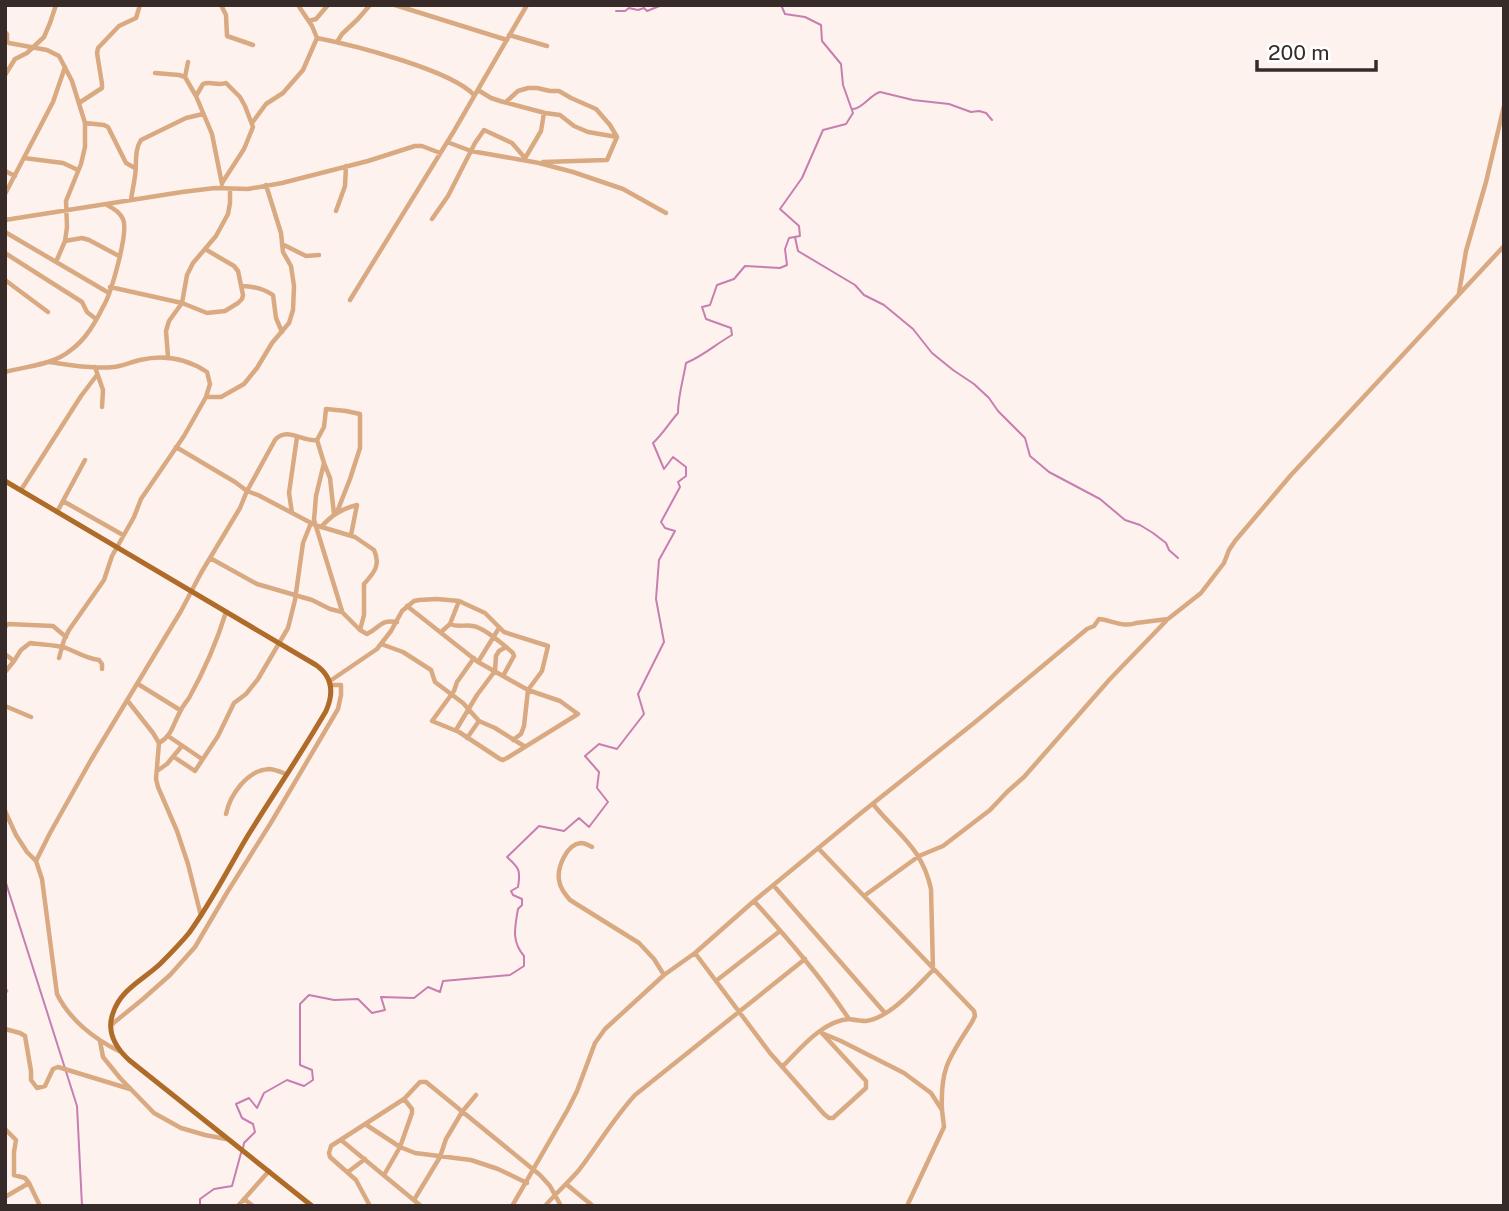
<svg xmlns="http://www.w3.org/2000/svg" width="1509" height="1211" viewBox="0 0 1509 1211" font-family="'Public Sans',sans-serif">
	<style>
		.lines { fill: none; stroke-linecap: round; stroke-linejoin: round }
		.stream { stroke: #c77eb1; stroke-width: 2 }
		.minor { stroke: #d9a981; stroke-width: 4.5 }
		.major { stroke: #af6c29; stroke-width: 5 }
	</style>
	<rect width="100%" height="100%" fill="#fef2ee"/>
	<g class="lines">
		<!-- stream -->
		<path class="stream" d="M616,11h9l4,-3 9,2 6,-2 3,3 15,-6
			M853,109c9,0 17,-14 27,-17l33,8 36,4 22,8 8,-1 7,2 6,7
			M795,237l3,14 57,34 9,10 20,10 29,24 19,24 21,17 21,14 15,14 9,13 27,27 5,18 19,16 51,27 25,21 15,5 13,8 13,10 3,7 9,8
			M5,880l72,226 5,100
			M243,1148l1,-5 11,-11 -2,-8 -11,-6 -6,-14 13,-6 8,10 7,-15 23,-13 17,6 9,-6 -1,-10 -12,-5v-61l9,-9 25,5 24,-1 14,14 13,-3 -4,-13 33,1 14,-11 12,5 3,-11 67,-6 14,-9v-10c-13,-15 -9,-29 -6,-47l4,-4v-6l-9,-4 -2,-4 7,-4c3,-17 1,-19 -11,-30l32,-31 25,5 15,-13 10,9 19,-25 -11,-14 2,-16 -14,-16 14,-12 18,5 27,-35 -6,-20 26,-52 -8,-43 3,-39 16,-29 -10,-3 -4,-6 19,-35 -2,-5 8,-6v-9l-13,-10 -9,12 -11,-26c10,-9 16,-20 25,-30 0,-17 5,-32 8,-50 17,-7 30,-19 46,-28l-1,-7 -25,-9 -4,-12 8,-2 7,-20 17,-6 11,-13 35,2 7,-3 -2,-16 4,-11 11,-2 -1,-10 -19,-17 22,-31 21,-48 23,-6 7,-11 -10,-28 -2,-21 -19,-23 -1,-16 -16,-8 -20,-3 -4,-9
			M200,1206v-7l14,-10 18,-3 9,-33"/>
		<!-- minor -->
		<path class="minor" d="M221,5l5,10 1,21 26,9
			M395,5l112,35
			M309,21l7,-2 12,-14
			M5,32l2,2v7l2,2 38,7 12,6 13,25 13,42v24l-4,17 -15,37 1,26 -2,14 -9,21
			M509,35l38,11
			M317,38c36,7 134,32 157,57
			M337,42l5,-8 16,-15 12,-14
			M188,62l-3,15 11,19 16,38 10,50
			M155,73l24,2 6,2
			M5,75l10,-16 12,-6 17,-16 6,-14 6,-18
			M478,90l13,8 9,3 45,12 15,2 14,11 14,6 29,5
			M196,96l7,-12c7,-3 15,2 23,-1l14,14 5,9 8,21 -9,22 -22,34
			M506,102l12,-11 10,-3h9l13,3h9l12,7 25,11 14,16 7,12
			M79,103l23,-15v-4l-5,-31 1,-5 21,-22 17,-8 4,-13
			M85,123l19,2 4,2 18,36 9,5
			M252,123l14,-19 17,-11 20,-23 14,-32 -5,-12 -14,-21
			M447,142l24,9 68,12 34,9 50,17 43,24
			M24,158l39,5 15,7
			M524,160l17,-29 3,-18
			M543,162l64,-2 10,-23
			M5,171l10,5
			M5,194l48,-92 12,-35
			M131,200c1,-8 3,-16 4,-24 2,-12 -1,-26 6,-36l45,-22 17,-4
			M336,211l9,-25 1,-20
			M432,219l16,-23 27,-53 9,-13 28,13 13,15
			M5,220l177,-28 33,-4 33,1 34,-6 86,-22 47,-15h7l18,7
			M5,232l104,61
			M65,241l17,-3 7,2 30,16
			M282,244l24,12 13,-1
			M5,253l77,49 5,10 9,7
			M5,280l43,32
			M241,286c12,0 22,2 32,9l3,23 6,14
			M110,287l72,16 25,10 18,-2 13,-8 4,-4 1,-4 -5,-24 -4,-5 -29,-17
			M1459,293l7,-42 20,-69 18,-76
			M350,300l104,-169 73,-126
			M168,357l-2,-26 3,-10 13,-18 5,-28 6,-12 23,-27 12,-22 2,-11v-14
			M49,362c22,3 43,7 65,5 9,-1 17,-5 26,-7 25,-6 46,-2 67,12l3,12 -4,13 -22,39 -43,63 -7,18 -22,39 -8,24 -35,50 -5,10 -5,18
			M95,367l8,23 -1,17
			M5,372c22,-6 48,-7 66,-22 15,-11 24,-27 32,-43 8,-13 26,-75 20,-88 -3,-7 -10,-11 -16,-14
			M206,397h15l23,-13 13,-16 15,-25 17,-20 4,-13 1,-24 -3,-20 -8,-14 -2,-19 -15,-48
			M176,447l59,35 12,9 11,4 57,30 40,12 19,13c7,15 0,23 -10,34v31l-4,15
			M324,463l-7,-23 7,-13 2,-18 20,2 14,3v34l-10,31 -13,33
			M21,490l60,-94 16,-21
			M63,501l60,34
			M57,512l28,-52
			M292,513l-3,-20 8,-56
			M334,514l-4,-36 -6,-15 -8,33 -2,24 28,91
			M321,527c11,-12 20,-18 36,-22l-6,30
			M210,558l47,26 55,16 18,9 12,3 18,18 7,4c13,-6 13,-15 30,-12
			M407,606l71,56 50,28 32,11 18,13 -71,44 -4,2 -3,-1 -41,-27 -27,-11 22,-30 3,-9 17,-24
			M450,624l9,-23
			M5,627l3,-3 45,2 13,11
			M441,632l9,-8c9,4 15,0 23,2 12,2 31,19 40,27l1,3 -11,20
			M381,644l22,8 28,18 4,12 28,21 16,18 16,7 29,18
			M5,654l9,7 7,-11 9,-7c11,2 24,1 36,5 13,5 18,10 33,12l3,4v5
			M478,662l21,-34
			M5,672l9,-11
			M330,681l47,-32 14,-18 11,-20 12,-10 5,-1 18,-1 22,2 26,12 19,19 44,14 -6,25 -14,19 -4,36 -3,8 -8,6
			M138,684l42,26
			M127,700l26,33 6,10 -3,36 2,8 19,44 11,33 13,52
			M5,706l26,11
			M456,730l21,-35 18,-24 1,-15 3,-5 7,-4
			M168,736l34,23
			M467,738l12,-17
			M159,743c13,-7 14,-19 21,-31 2,-5 6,-10 9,-14 15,-27 28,-57 37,-86
			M174,757l21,14 23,-35 16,-33 12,-9 12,-15 30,-51 7,-28 8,-57 8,-20
			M157,771l10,-7 14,-17
			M5,811l11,24 11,17 9,9 6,18 15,115c12,25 37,45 62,57
			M226,814c4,-19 21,-44 43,-45 5,0 12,3 17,5
			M592,847c-4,-2 -7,-4 -11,-4 -14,1 -24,24 -22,37 1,8 6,14 11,20l69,43 15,16 10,16
			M818,848l46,48 55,-40 24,-10 47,-36 17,-18 17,-15 86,-98 56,-58
			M36,861l14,-28 41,-73 90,-149 20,-38 39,-65 7,-17 28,-51c12,-14 27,2 42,0
			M774,886l111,127
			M864,896l110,115 1,5 -3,6c-22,35 -32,45 -30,88
			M754,901c34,38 67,76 95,118 6,1 12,2 17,2 24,-3 51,-35 67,-51l-2,-81c-9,-42 -34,-55 -58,-85
			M695,953l75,100 54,61 5,4h4l33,-30v-7l-46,-50
			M716,981l64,-50
			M5,990l1,1
			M111,1025l32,-26 27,-24 25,-28 33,-56 44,-70 66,-112 3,-14v-10h-10
			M5,1029l15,4 5,3 6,35v9l6,8 8,-2 8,-17 5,-2 72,22
			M824,1034l17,7 63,32 27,20 11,17 2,17 -37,79
			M100,1041l3,16 17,21 34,35 27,15 24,7 21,4
			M782,1067c18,-18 40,-46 67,-48
			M365,1124l35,23 15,6 56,7 27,9 29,14
			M5,1129l11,11 -2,12v23l11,3 4,5 11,23
			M341,1140l80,66
			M348,1172l17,-13
			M384,1175l16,-28 12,-34v-4l-8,-10
			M566,1184l27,22
			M5,1197l24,-14
			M244,1199l9,7
			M414,1200l26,-43 6,-18 16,-27 14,-17
			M238,1206l31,-35
			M370,1206l-14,-26 -26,-23 -1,-4 2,-7 73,-47 16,-17h6l114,93 10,11 11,20
			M512,1206l56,-97 9,-18 18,-48 10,-14 59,-54 31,-22 59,-52 107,-88 113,-90 113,-94 7,-3 5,-7c11,1 26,9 37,4l32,-4 33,-26 23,-30 5,-13 6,-9 56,-66 213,-229
			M545,1206c11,-13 23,-23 34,-36 19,-25 35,-52 56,-75l170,-136"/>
		<!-- major -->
		<path class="major" d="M5,481l311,184c17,12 18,28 10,46 -25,43 -53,84 -79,126 -19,32 -36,66 -58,96 -9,11 -19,21 -29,31 -17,16 -39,25 -47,49 -7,19 2,34 16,47l183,146"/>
	</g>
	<!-- border -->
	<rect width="1509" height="1211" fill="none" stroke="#362b28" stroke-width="14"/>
	<!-- scale -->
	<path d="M1257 60v10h119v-10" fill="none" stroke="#362b28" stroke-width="3.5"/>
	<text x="1268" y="60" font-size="21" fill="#362b28" stroke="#ffffff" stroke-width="5" paint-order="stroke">200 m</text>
</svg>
